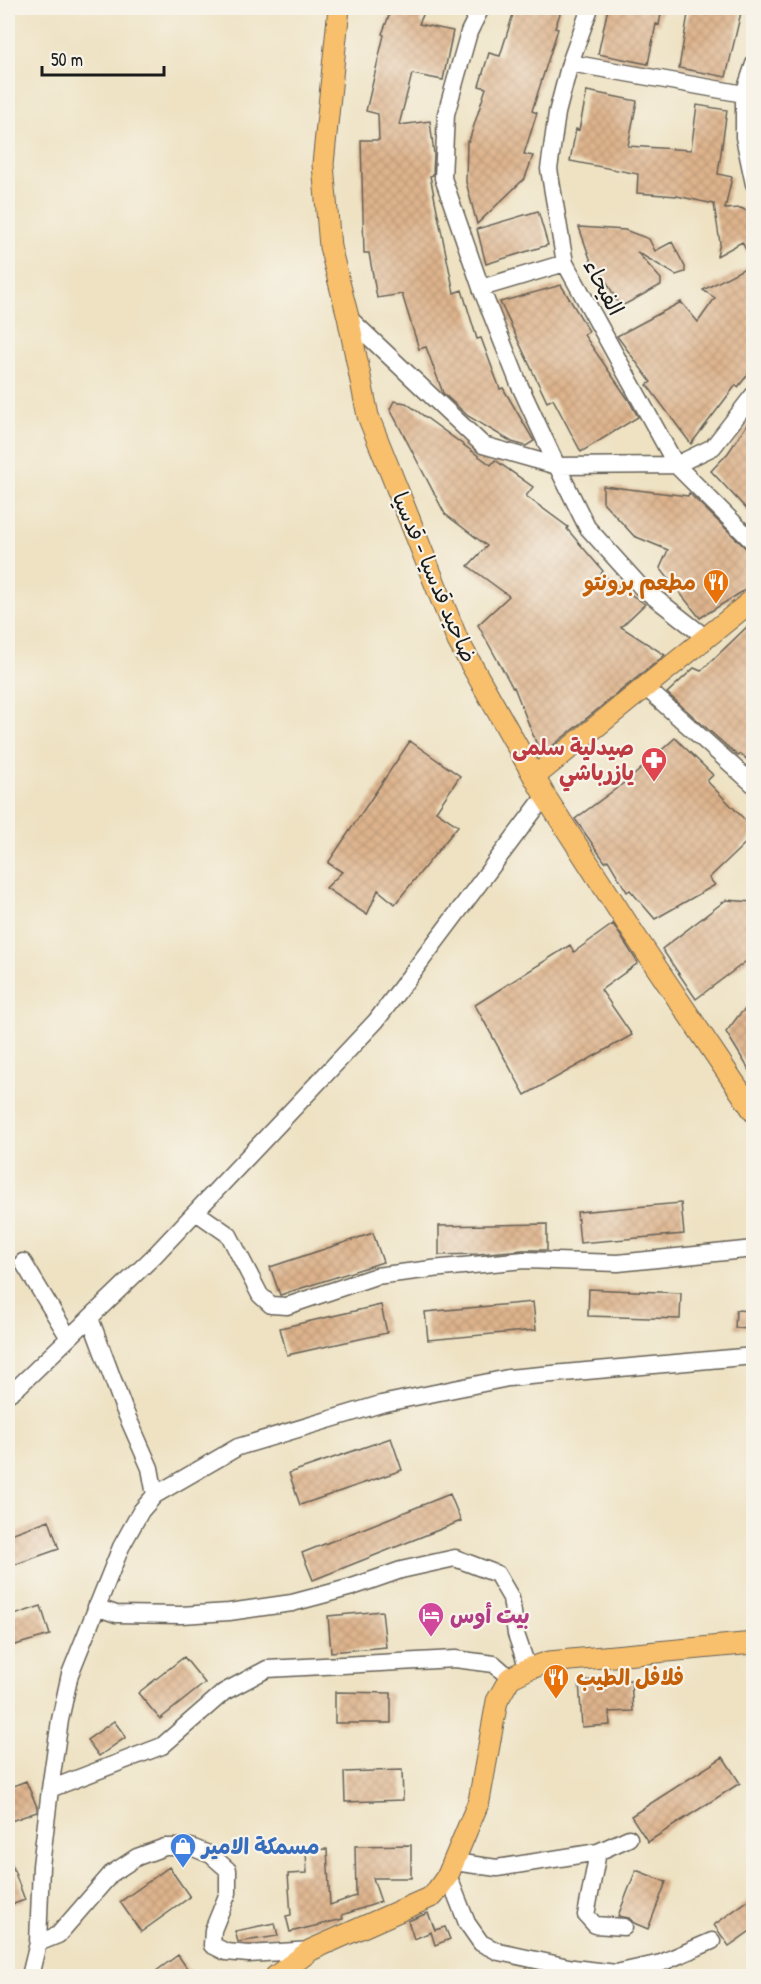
<svg xmlns="http://www.w3.org/2000/svg" width="761" height="1984" viewBox="0 0 761 1984" font-family="'Patrick Hand','Playpen Sans Arabic',sans-serif">
	<style>
		.building { fill: url(#building-cross-hatch) }
		.lines { fill: none; stroke-linecap: round; stroke-linejoin: round }
		.minor-casing { stroke: #666156; stroke-width: 19 }
		.major-casing { stroke: #666156; stroke-width: 23 }
		.minor { stroke: #fff; stroke-width: 16 }
		.major { stroke: #f8bf6c; stroke-width: 21 }
		.labels { text-anchor: middle; dominant-baseline: central; stroke-width: 4.5; stroke-linejoin: round; paint-order: stroke }
		.street-label { font-size: 22px; fill: #1c1c1c; stroke: #f7f3e8 }
		.food-label { font-size: 22px; font-weight: bold; fill: #c56008; stroke: #f7f3e8; text-anchor: end }
		.health-label { font-size: 22px; font-weight: bold; fill: #be3a42; stroke: #f7f3e8; text-anchor: end }
		.hotel-label { font-size: 22px; font-weight: bold; fill: #b23c85; stroke: #f7f3e8; text-anchor: start }
		.shop-label { font-size: 22px; font-weight: bold; fill: #366cbe; stroke: #f7f3e8; text-anchor: start }
	</style>
	<defs>
		<pattern id="building-cross-hatch" width="8" height="8" patternUnits="userSpaceOnUse" patternTransform="scale(1.5)"><rect width="8" height="8" fill="#ddb38c"/><path d="M0 0l8 8M0 8l8-8" fill="none" stroke="#bd9978"/></pattern>
	</defs>
	<rect width="100%" height="100%" fill="#f7f3e8"/>
	<filter id="ink" filterUnits="userSpaceOnUse"><feTurbulence type="fractalNoise" baseFrequency=".0167" numOctaves="2"/><feDisplacementMap in="SourceGraphic" scale="12" xChannelSelector="R" yChannelSelector="G"/><feConvolveMatrix kernelMatrix="1 2 1 2 8 2 1 2 1" color-interpolation-filters="sRGB"/></filter>
	<filter id="wash" filterUnits="userSpaceOnUse"><feTurbulence type="fractalNoise" baseFrequency=".008" numOctaves="4" result="noise"/><feDisplacementMap in="SourceGraphic" scale="24" xChannelSelector="R" yChannelSelector="G"/><feGaussianBlur stdDeviation="1.35" result="paint"/><feColorMatrix in="noise" values="0 0 0 0 0 0 0 0 0 0 0 0 0 0 0 0 0 1.4 0 .05"/><feComposite in="paint" operator="in"/></filter>
	<g filter="url(#wash)">
		<rect width="100%" height="100%" fill="#eee2c3"/>
		<g id="blocks">
			<!-- building -->
			<path class="building" d="M392,8h34l-7,16 34,7 -10,49 -31,-6 -13,51 31,-4 4,33 -1,21 -3,1 24,117 8,-3 15,49 4,-1 19,51 3,-1 31,53 -8,5 -14,-4 -44,-26 -25,-23 -17,-46 -7,2 -17,-55 -25,4 -8,-45h-5l-3,-113h18l-1,-26 -12,-3 18,-76 -2,-1z
				M515,8h47l-7,20 3,1 -26,82 5,2 -13,41 9,2 -8,22 -48,46 -11,-42 1,-41h2l17,-53 -7,-2 10,-33 11,3z
				M608,8h54l-3,17 -3,-1 -8,40 -50,-10z
				M689,8h53l-16,69 -47,-9z
				M587,91l50,10 -9,45 63,4 6,-45 30,5 -9,64 14,3 -7,32 16,-1 12,6v154l-15,19 -2,-2 -45,59 -44,-59 4,-3 -34,-46 64,-34 17,20 17,-24 -12,-8 50,-26 -11,-22 -25,14 3,-13 -6,-39 -37,-8 -40,-3 1,-19 -68,-13 6,-32 3,1z
				M538,211l10,34 -62,19 -9,-35z
				M579,227l46,3 24,9 6,12 17,-9 13,25v5l-9,3 -39,-23 24,27v6l-41,22 -19,-36 -6,2z
				M561,285l28,46 -5,4 44,64 10,18 -57,35 -28,-53 -6,3 -47,-100z
				M394,401l12,2 85,62 4,-5 38,27 -7,9 42,31 -1,2 36,42 -2,3 44,30 -24,23 44,28 -124,100 -27,-68 -1,1 -35,-63 31,-29 -41,-30 19,-20 -42,-32 -55,-105z
				M753,416v100l-42,-45 17,-18z
				M603,486l85,10 1,-3 64,62v30l-53,33 -40,-50 8,-18 -34,-14 -31,-34z
				M753,621v144l-12,-11 -3,2 -71,-63 27,-25 7,3z
				M675,738l38,37 -6,6 46,47v8l-44,42 6,7 -60,34 -25,-29 -3,2 -19,-32 -3,2 -30,-43 57,-42z
				M410,741l50,35 -24,35 22,15 -63,78 -17,-14 -11,25 -41,-27 16,-16 -14,-9z
				M726,900l27,2v54l-57,43 -34,-50z
				M613,924l25,39 -37,27 31,45 -107,60 -50,-90 95,-60 4,7z
				M753,1002v74l-27,-44 13,-17z
				M681,1203l3,31 -104,9 -3,-31z
				M547,1224v26h-24l-45,4 -39,1v-29z
				M373,1233l10,29 -103,33 -10,-28z
				M589,1289l92,4 -1,26 -92,-3z
				M533,1302l3,28 -108,10 -3,-28z
				M381,1305l6,28 -100,22 -7,-27z
				M736,1310l15,1 -1,18 -15,-1z
				M391,1438l11,32 -102,35 -11,-32z
				M450,1494l11,27 -148,59 -11,-27z
				M49,1520l10,29 -51,18v-32z
				M41,1606l9,29 -42,12v-30z
				M382,1611l4,36 -55,5 -3,-36z
				M184,1657l21,26 -45,36 -22,-26z
				M611,1679v2l20,-1 2,31 -24,1 1,13 -28,2 -3,-46z
				M335,1692l56,1v30h-56z
				M114,1721l12,16 -27,19 -12,-16z
				M723,1757l17,26 -92,59 -17,-26z
				M402,1770l1,30 -58,2 -1,-30z
				M26,1781l11,26v5l-29,10v-34z
				M411,1845v33h-38l8,24 -39,13 1,4 -53,13 -4,-16 5,-1 -3,-41 19,-1 -1,-23 21,-1 3,56 26,-9 -1,-50z
				M9,1857l16,43 -17,6v-48z
				M169,1867l21,30 -49,35 -21,-30z
				M636,1870l30,12 -18,47 -14,-6 -5,-5 -11,-2z
				M753,1897v32l-24,17 -15,-21z
				M428,1913l7,17 10,-3 5,12 -15,6 -4,-13 -17,7 -6,-18z
				M275,1923l3,13 -40,6 -3,-11z
				M178,1955l15,22h-45z"/>
		</g>
	</g>
	<g filter="url(#ink)">
		<use href="#blocks" fill-opacity="0" stroke="#666156" stroke-width="1.5"/>
		<g class="lines">
			<!-- minor casing -->
			<g class="minor-casing">
				<path id="minor" d="M481,8l-12,24 -23,82 -3,64 38,110 84,-25
					M590,8l-20,55 -13,50 -8,56 16,94 111,202 78,78
					M570,63l174,31v43l10,47
					M744,94l10,-30
					M481,288l38,96 38,82
					M348,317l135,128 74,21
					M705,637l-64,-50 -54,-60 -30,-61 119,-1 37,-18 41,-53
					M644,686l110,99
					M196,1212l33,23 31,60 11,10 16,1 89,-30 56,-7 92,-9 94,3 136,-14
					M23,1262l46,76
					M90,1318l34,91 26,59 5,27
					M8,1394l11,-8 135,-130 222,-235 169,-225
					M96,1607l20,7 65,1 48,-3 63,-9 60,-16 49,-17 54,-12 42,16 14,24 5,36 12,35
					M50,1789l112,-43 62,-54 43,-23 188,-10 39,5 16,14
					M598,1852l-12,63 9,10 29,2
					M454,1862l43,6 101,-16 31,-14
					M448,1875l19,48 14,20 18,9 74,16 43,5 45,-10 51,-22
					M38,1943l20,-8 53,-61 26,-17 28,-10h26l20,8 17,15v23l-15,37 -1,15 14,7 23,2 62,-4
					M30,1976l8,-33 3,-77 9,-77 10,-69 10,-46 51,-127 20,-36 14,-16 83,-48 143,-43 127,-26 246,-22"/>
			</g>
			<!-- major casing -->
			<g class="major-casing">
				<path id="major" d="M339,8l-16,156 7,83 18,70 20,99 90,225 87,155 89,138 120,178
					M534,777l220,-178
					M276,1976l35,-26 122,-54 15,-21 31,-74 18,-100 13,-23 18,-9 21,-7 205,-19"/>
			</g>
			<!-- minor -->
			<use href="#minor" class="minor"/>
			<!-- major -->
			<use href="#major" class="major"/>
		</g>
	</g>
	<!-- icons -->
	<defs>
		<g id="restaurant-pin" transform="scale(1.35)"><path d="M0 17L-7.5 6A9.5 9.5 0 1 1 7.5 6Z" fill="#e8710a" stroke="#f7f3e8"/><path d="M-5-6h1v4h1v-4h1v4h1v-4h1v5L-1.5 .5V6h-2V.5L-5-1ZM5-6V6H3V1.5H1.5Q1.5-4 5-6Z" fill="#fff"/></g>
		<g id="pharmacy-pin" transform="scale(1.35)"><path d="M0 17L-7.5 6A9.5 9.5 0 1 1 7.5 6Z" fill="#e0444e" stroke="#f7f3e8"/><path d="M-2-6h4v4h4v4h-4v4h-4v-4h-4v-4h4Z" fill="#fff"/></g>
		<g id="hotel-pin" transform="scale(1.35)"><path d="M0 17L-7.5 6A9.5 9.5 0 1 1 7.5 6Z" fill="#d1479c" stroke="#f7f3e8"/><path d="M-6-4.5h1.5V1H6V5H4.5V3h-9V5H-6ZM-4 0a1.8 1.8 0 1 1 3.6 0ZM.5 0V-2.5h3Q6-2.5 6 0Z" fill="#fff"/></g>
		<g id="shop-pin" transform="scale(1.35)"><path d="M0 17L-7.5 6A9.5 9.5 0 1 1 7.5 6Z" fill="#3f7fe0" stroke="#f7f3e8"/><path d="M-5-2.5h2.3a2.7 3.5 0 0 1 5.4 0H5L5.5 6h-11ZM-1.5-2.5h3a1.5 2.3 0 0 0-3 0Z" fill="#fff"/></g>
	</defs>
	<g fill-rule="evenodd">
		<use href="#restaurant-pin" x="716" y="582"/>
		<use href="#pharmacy-pin" x="654" y="760"/>
		<use href="#hotel-pin" x="431" y="1615"/>
		<use href="#restaurant-pin" x="556" y="1677"/>
		<use href="#shop-pin" x="183" y="1846"/>
	</g>
	<g class="labels">
		<!-- street labels -->
		<g class="street-label">
			<text transform="translate(604 287) rotate(62)">الفيحاء</text>
			<text transform="translate(435 577) rotate(67)">ضاحيد قدسيا - قدسيا</text>
		</g>
		<!-- food labels -->
		<g class="food-label">
			<text x="696" y="582">مطعم برونتو</text>
			<text x="576" y="1677" text-anchor="start">فلافل الطيب</text>
		</g>
		<!-- health labels -->
		<g class="health-label">
			<text x="634" y="747">صيدلية سلمى<tspan x="634" dy="25">يازرباشي</tspan></text>
		</g>
		<!-- hotel labels -->
		<g class="hotel-label">
			<text x="450" y="1615">بيت أوس</text>
		</g>
		<!-- shop labels -->
		<g class="shop-label">
			<text x="202" y="1846">مسمكة الامير</text>
		</g>
	</g>
	<!-- margin -->
	<rect width="761" height="1984" fill="none" stroke="#f7f3e8" stroke-width="30"/>
	<!-- scale -->
	<path d="M42 66v9h122v-9" fill="none" stroke="#1c1c1c" stroke-width="3"/>
	<text x="51" y="66" font-size="18" fill="#1c1c1c" stroke="#f7f3e8" stroke-width="4.5" paint-order="stroke">50 m</text>
</svg>
